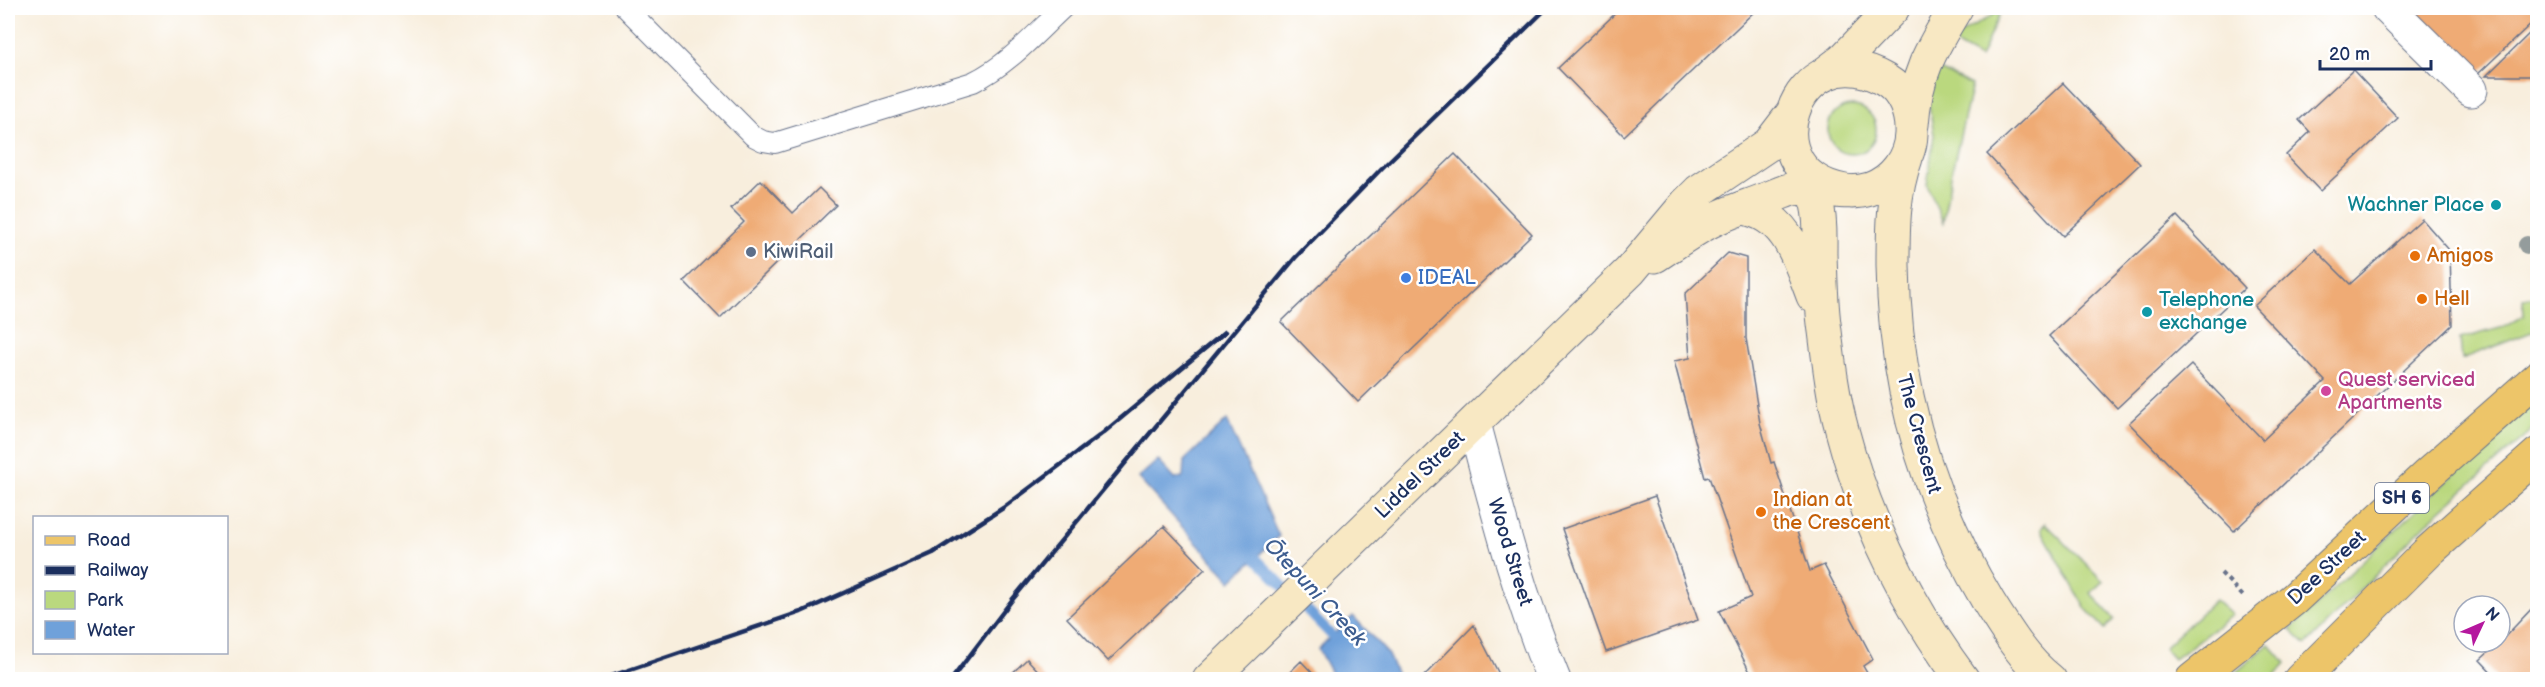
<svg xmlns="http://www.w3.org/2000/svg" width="2545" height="687" viewBox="0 0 2545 687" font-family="'Balsamiq Sans',sans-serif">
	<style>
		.green { fill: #bad87e; stroke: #6a846e; stroke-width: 1.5 }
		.water { fill: #6fa1da; stroke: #45689c; stroke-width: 1.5 }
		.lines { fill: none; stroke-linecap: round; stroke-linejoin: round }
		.stream { stroke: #6fa1da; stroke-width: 10 }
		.building { fill: #efab74 }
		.lane-casing { stroke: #68728a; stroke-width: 22 }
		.street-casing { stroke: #68728a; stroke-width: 35 }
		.secondary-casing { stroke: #68728a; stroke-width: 35 }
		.primary-casing { stroke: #68728a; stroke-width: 35 }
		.path { stroke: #68728a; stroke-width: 4; stroke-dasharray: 4.5 4.5; stroke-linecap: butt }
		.lane { stroke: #fff; stroke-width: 20 }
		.street { stroke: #fff; stroke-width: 33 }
		.secondary { stroke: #f8e8c3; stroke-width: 33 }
		.primary { stroke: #edc569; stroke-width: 33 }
		.rail { stroke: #1b2f5e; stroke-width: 4.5 }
		.tree { fill: #949c9c }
		.culture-dot { fill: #0f9aa8; stroke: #fff; stroke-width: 2 }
		.service-dot { fill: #5c6f8a; stroke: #fff; stroke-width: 2 }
		.food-dot { fill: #e8710a; stroke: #fff; stroke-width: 2 }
		.shop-dot { fill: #3f7fe0; stroke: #fff; stroke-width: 2 }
		.hotel-dot { fill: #d1479c; stroke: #fff; stroke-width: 2 }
		.labels { text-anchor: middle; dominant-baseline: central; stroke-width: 5; stroke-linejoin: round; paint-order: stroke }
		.shield { fill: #fff; stroke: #5f6d8e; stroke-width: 1.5 }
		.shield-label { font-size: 18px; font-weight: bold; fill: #1b2f5e }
		.culture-label { font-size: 20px; fill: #0d838f; stroke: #fff; text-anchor: end }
		.service-label { font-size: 20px; fill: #4e5e75; stroke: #fff; text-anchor: start }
		.food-label { font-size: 20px; fill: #c56008; stroke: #fff; text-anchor: start }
		.shop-label { font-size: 20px; fill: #366cbe; stroke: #fff; text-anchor: start }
		.hotel-label { font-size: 20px; fill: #b23c85; stroke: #fff; text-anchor: start }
		.street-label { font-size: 20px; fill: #1b2f5e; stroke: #fff }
		.water-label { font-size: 21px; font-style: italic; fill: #3d5d90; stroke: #fff }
	</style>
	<rect width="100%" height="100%" fill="#fff"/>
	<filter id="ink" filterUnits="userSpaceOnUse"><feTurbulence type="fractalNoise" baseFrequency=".0167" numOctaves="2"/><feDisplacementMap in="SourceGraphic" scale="12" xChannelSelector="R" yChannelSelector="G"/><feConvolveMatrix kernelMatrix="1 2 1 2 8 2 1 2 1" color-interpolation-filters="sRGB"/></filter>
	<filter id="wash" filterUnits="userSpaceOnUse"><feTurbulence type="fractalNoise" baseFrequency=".008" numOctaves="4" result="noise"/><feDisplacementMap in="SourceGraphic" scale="24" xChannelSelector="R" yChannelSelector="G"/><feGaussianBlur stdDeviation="1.35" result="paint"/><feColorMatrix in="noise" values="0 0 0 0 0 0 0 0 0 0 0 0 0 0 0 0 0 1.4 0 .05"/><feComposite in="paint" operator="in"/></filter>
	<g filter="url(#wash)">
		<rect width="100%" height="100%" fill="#f8eedd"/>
		<!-- green -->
		<path class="green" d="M2002,8l-22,50 -29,-16c15,-15 35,-20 51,-34z
			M1937,69l35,16 -20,86 -9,51 -16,-37 7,-50 -6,-36z
			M1828 130a24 24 0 1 1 48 0a24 24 0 1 1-48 0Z
			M2537,296v34l-75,29 -2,-20 44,-12 20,-11 -1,-17z
			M2537,399v27l-104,91 -127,128 -16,-15 218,-207z
			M2045,523l58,58 -12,12 23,26 -9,10 -20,-21 -44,-79z
			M2215,600l17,15 -58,44 -10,-11z
			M2269,644l17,19 -14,16h-44z"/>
		<!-- water -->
		<path class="water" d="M1227,420l52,116 -48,45 -93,-103 20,-18 17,19 8,-2 1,-16z
			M1353,616l34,37 12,26h-65l-16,-30z"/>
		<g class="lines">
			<!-- stream -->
			<path class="stream" d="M1247,549l94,96"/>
		</g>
		<g id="blocks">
			<!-- building -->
			<path class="building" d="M1621,8h137l-134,128 -66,-68z
				M2411,8h127v9l-61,58z
				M2538,25v51h-52z
				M2353,70l45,48 -78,73 -34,-36 24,-23 -11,-12z
				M2063,83l77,81 -77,72 -76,-82z
				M1455,154l77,80 -174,168 -77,-80z
				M761,180l32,33 26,-25 17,17 -116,113 -36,-37 60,-59 -13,-13z
				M2177,216l68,72 -128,120 -68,-72z
				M2422,219l28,32 2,74 -218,206 -105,-108 62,-58 72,75 62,-59 -71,-75 61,-57 35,35z
				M1728,253l18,5v80l14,85 11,40 3,-1 36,109 14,-6 49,94 -10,7 8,14h-117l-35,-69 32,-14 -42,-120 -4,1 -31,-117 16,-3 -5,-64z
				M1655,496l43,124 -92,32 -44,-123z
				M1164,526l41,43 -97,92 -41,-43z
				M2538,602v78h-39l-19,-20 20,-18z
				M1474,625l28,55h-82z
				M1027,659l20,21h-42z
				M1301,661l18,19h-37z"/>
		</g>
	</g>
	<g filter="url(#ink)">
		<use href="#blocks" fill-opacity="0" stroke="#68728a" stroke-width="1.5"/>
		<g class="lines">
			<!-- lane casing -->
			<g class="lane-casing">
				<path id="lane" d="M626,8l127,128 10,5 12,2 198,-61c35,-17 62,-48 90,-74"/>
			</g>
			<!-- street casing -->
			<g class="street-casing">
				<path id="street" d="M2388,8l83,82
					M1474,423c23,87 45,173 80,257"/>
			</g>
			<!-- secondary casing -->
			<g class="secondary-casing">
				<path id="secondary" d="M1823,75l20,-15 50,-52
					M1912,125c3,-49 19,-76 44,-117
					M1906,158c-13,35 -13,71 -13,107 1,122 33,232 95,336 17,27 36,59 62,79
					M1802,170c6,11 12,22 15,34 4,16 3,33 3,50 1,26 1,51 5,77 4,33 8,67 17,99 24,91 65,175 121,250
					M1743,208c45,7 56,52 70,88
					M1655,256c17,-11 35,-24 54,-34 17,-9 36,-15 54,-22 10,-3 20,-9 30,-11 26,-4 52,8 77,0 23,-8 40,-30 41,-55 1,-20 -7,-43 -26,-54 -89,-53 -145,100 -32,112
					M1209,680l421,-409 56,-67 13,-13 70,-47 23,-30"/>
			</g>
			<!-- primary casing -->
			<g class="primary-casing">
				<path id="primary" d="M2192,680l102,-81 133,-124 111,-98
					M2300,680l129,-129 109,-97"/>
			</g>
			<!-- path -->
			<path class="path" d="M2221,573l22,23"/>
			<!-- lane -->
			<use href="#lane" class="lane"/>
			<!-- street -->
			<use href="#street" class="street"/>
			<!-- secondary -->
			<use href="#secondary" class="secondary"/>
			<!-- primary -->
			<use href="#primary" class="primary"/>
			<!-- rail -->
			<path class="rail" d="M600,680l201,-68 132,-59 70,-45 100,-75 122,-101
				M951,680l61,-80 283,-342 87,-90 165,-160"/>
		</g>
		<!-- trees -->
		<circle class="tree" cx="2527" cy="245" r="9"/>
	</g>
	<!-- markers -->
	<g class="culture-dot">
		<circle cx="2496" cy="205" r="6"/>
		<circle cx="2147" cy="312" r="6"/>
	</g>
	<circle class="service-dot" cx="751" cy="252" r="6"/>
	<g class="food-dot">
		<circle cx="2415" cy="256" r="6"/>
		<circle cx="2422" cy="299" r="6"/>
		<circle cx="1761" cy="512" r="6"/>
	</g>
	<circle class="shop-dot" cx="1406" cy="278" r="6"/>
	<circle class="hotel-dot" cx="2326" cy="391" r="6"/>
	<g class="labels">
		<!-- shield labels -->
		<rect class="shield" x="2375" y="483" width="54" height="30" rx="4.5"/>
		<g class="shield-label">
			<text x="2402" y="498">SH 6</text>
		</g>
		<!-- culture labels -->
		<g class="culture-label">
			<text x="2484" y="205">Wachner Place</text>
			<text x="2159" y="300" text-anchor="start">Telephone<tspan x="2159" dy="23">exchange</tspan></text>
		</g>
		<!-- service labels -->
		<g class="service-label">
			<text x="763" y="252">KiwiRail</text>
		</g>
		<!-- food labels -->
		<g class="food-label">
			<text x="2427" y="256">Amigos</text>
			<text x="2434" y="299">Hell</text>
			<text x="1773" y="500">Indian at<tspan x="1773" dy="23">the Crescent</tspan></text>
		</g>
		<!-- shop labels -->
		<g class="shop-label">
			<text x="1418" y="278">IDEAL</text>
		</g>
		<!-- hotel labels -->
		<g class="hotel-label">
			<text x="2338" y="380">Quest serviced<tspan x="2338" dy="23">Apartments</tspan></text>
		</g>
		<!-- street labels -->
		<g class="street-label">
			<text transform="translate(1919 434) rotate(75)">The Crescent</text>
			<text transform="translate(1420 475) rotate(-44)">Liddel Street</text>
			<text transform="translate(1510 552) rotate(73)">Wood Street</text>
			<text transform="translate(2327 568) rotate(-43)">Dee Street</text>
		</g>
		<!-- water labels -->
		<g class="water-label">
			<text transform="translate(1315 592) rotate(47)">Ōtepuni Creek</text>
		</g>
	</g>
	<!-- margin -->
	<rect width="2545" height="687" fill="none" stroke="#fff" stroke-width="30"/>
	<!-- legend -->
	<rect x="33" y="516" width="195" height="138" fill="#ffffff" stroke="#a4acbf" stroke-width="1.5"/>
	<rect x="45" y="536" width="30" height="9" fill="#edc569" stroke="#a4acbf" stroke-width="1.5"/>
	<text x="87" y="546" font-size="18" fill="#1b2f5e">Road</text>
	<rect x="45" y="566" width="30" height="9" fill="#1b2f5e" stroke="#a4acbf" stroke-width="1.5"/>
	<text x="87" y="576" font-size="18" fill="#1b2f5e">Railway</text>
	<rect x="45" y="591" width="30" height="18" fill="#bad87e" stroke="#a4acbf" stroke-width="1.5"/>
	<text x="87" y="606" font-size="18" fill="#1b2f5e">Park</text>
	<rect x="45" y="621" width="30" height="18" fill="#6fa1da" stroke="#a4acbf" stroke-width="1.5"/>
	<text x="87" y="636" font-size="18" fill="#1b2f5e">Water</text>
	<!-- north arrow -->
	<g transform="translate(2482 624) rotate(46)"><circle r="28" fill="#ffffff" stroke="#a4acbf" stroke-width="1.5"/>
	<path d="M0-4.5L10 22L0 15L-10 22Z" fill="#b5179e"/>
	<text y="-9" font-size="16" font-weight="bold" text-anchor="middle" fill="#1b2f5e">N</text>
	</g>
	<!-- scale -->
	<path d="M2320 60v9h111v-9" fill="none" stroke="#1b2f5e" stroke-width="3"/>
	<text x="2329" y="60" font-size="18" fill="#1b2f5e" stroke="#ffffff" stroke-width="4.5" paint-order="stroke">20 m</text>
</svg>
